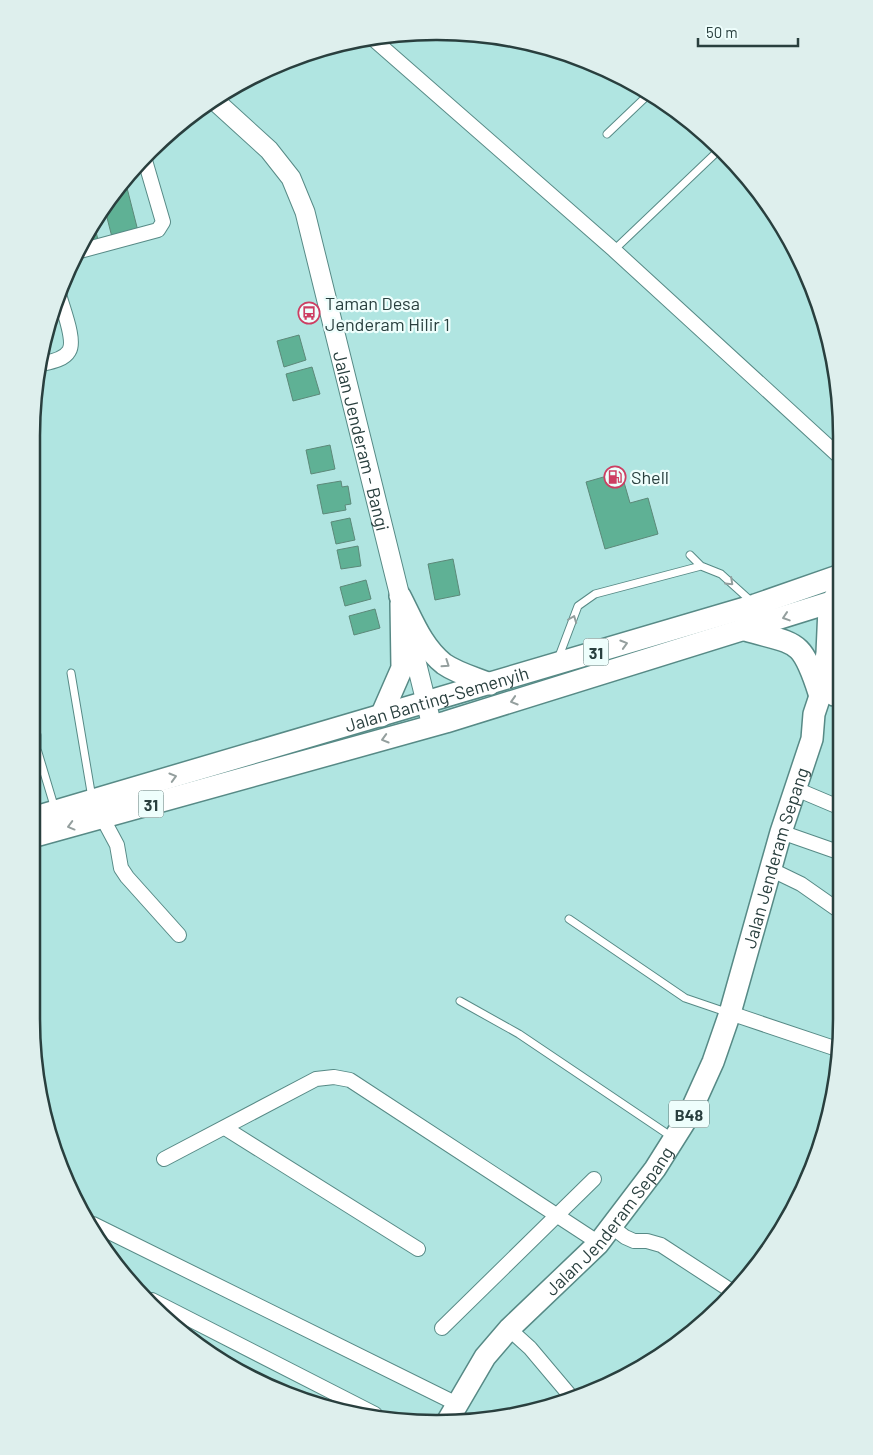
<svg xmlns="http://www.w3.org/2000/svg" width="873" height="1455" viewBox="0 0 873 1455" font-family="Barlow,sans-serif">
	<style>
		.building { fill: #5fb195; stroke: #5c8979 }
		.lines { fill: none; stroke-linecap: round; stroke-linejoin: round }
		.service-casing { stroke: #578a86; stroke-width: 9 }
		.minor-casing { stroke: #578a86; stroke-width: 16 }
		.secondary-casing { stroke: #578a86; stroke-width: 21 }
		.primary-casing { stroke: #578a86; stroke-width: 24 }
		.service { stroke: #fff; stroke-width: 7 }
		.minor { stroke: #fff; stroke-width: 14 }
		.secondary { stroke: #fff; stroke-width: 19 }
		.primary { stroke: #fff; stroke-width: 21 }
		.oneway { stroke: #949f9e }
		.labels { text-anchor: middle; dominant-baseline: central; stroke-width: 4.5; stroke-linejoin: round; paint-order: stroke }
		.shield { fill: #eefefc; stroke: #647877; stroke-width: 1 }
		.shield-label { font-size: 16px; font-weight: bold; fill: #293f3e }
		.poi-label { font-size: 18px; fill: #293f3e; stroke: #eefefc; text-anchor: start }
		.street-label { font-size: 18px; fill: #293f3e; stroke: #eefefc }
		.rim { fill: none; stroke: #293f3e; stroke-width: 2.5 }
	</style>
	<rect width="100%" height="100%" fill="#b0e5e1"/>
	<!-- building -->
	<path class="building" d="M125,180l14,55 -26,6 -9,-35z
		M94,223l4,17 -14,4z
		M299,335l7,25 -22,7 -7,-26z
		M312,367l8,27 -27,7 -7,-27z
		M330,445l5,24 -24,5 -5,-24z
		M621,472l9,31 18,-5 10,36 -53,15 -19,-67z
		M341,481l1,6 6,-1 3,18 -6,1 1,5 -23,4 -6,-29z
		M350,518l5,22 -19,4 -5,-22z
		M358,546l3,20 -20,3 -4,-19z
		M453,559l7,36 -25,5 -7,-36z
		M366,580l5,19 -26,7 -5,-19z
		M375,609l5,19 -26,7 -5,-19z"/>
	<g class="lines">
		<!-- service casing -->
		<g class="service-casing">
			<path id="service" d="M607,134l43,-41
				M614,250l105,-100
				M690,555l11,11 20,8 31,28
				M558,659l20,-53 17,-12 106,-28
				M71,673l21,125
				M32,719l5,16v14l18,60
				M569,919l116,79 44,15
				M460,1001l59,33 153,103"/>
		</g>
		<!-- minor casing -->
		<g class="minor-casing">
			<path id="minor" d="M372,38l242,212 227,208
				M80,251l78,-21 5,-8 -19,-65
				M41,364c9,-2 23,-4 28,-13 7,-11 -7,-44 -10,-57
				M796,789l45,19
				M102,817l15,28 4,23 6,9 52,58
				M781,832l60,21
				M770,869l31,15 40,28
				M730,1013l110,37
				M225,1128l193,121
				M164,1159l152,-80 18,-2 16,3 249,163
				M93,1224l364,180
				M612,1227l13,10 9,4h13l14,4 69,45
				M152,1300l223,114
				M442,1328l152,-149
				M509,1329l21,19 43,51"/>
		</g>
		<!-- secondary casing -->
		<g class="secondary-casing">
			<g id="secondary">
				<path id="s1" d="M213,99l56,51 22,28 14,34 127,514"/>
			</g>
		</g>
		<!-- primary casing -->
		<g class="primary-casing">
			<g id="primary">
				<path d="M400,596c12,23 22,51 44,68 13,9 31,14 46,20"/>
				<path d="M745,630c52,15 56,7 74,63"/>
				<path d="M834,695l7,-10"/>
				<path d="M381,716l21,-48 -1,-65"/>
				<path id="s2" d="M32,818l723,-213 86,-30"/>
				<path d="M32,837l414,-115 395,-123"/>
				<path id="s3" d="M447,1422l38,-65 24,-28 89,-85 57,-75 34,-54 24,-53 17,-49 51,-181 31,-93 2,-25 6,-18 7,-43 2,-45 12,-22"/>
			</g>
		</g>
		<!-- service -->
		<use href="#service" class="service"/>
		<!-- minor -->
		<use href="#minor" class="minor"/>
		<!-- secondary -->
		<use href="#secondary" class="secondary"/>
		<!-- primary -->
		<use href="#primary" class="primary"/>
	</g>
	<!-- one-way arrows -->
	<defs><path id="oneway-chevron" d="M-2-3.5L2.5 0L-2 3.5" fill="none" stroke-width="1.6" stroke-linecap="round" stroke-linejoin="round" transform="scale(1.25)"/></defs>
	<g class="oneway">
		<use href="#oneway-chevron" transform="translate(730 582) rotate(43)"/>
		<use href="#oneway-chevron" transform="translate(786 617) rotate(162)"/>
		<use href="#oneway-chevron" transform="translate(573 619) rotate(-69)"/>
		<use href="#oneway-chevron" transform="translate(624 644) rotate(-17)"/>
		<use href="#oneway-chevron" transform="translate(446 664) rotate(34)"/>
		<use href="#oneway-chevron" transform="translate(514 701) rotate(163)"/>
		<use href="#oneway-chevron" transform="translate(385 739) rotate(164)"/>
		<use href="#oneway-chevron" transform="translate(173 777) rotate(-16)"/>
		<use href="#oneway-chevron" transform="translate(71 826) rotate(165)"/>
	</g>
	<!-- icons -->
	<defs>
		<g id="bus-ring" transform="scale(1.125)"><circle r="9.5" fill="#eefefc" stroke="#cd3e62" stroke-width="1.5"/><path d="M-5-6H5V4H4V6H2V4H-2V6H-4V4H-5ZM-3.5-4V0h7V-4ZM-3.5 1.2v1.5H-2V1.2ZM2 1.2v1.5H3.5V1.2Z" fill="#cd3e62"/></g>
		<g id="fuel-ring" transform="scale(1.125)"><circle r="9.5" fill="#eefefc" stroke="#cd3e62" stroke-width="1.5"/><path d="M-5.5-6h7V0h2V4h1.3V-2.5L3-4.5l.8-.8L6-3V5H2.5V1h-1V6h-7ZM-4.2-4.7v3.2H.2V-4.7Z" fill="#cd3e62"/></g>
	</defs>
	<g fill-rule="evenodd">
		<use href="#bus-ring" x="309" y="313"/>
		<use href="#fuel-ring" x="615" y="477"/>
	</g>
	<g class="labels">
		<!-- shield labels -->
		<g class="shield">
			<rect x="583.5" y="638.5" width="25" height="27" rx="4"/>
			<rect x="138.5" y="790.5" width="25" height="27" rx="4"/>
			<rect x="669" y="1100.5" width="40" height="27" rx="4"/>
		</g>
		<g class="shield-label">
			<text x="596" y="652">31</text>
			<text x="151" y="804">31</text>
			<text x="689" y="1114">B48</text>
		</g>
		<!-- poi labels -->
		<g class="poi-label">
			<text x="325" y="303">Taman Desa<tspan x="325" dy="21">Jenderam Hilir 1</tspan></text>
			<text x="631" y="477">Shell</text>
		</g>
		<!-- street labels -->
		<g class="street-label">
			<text stroke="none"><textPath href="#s1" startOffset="384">Jalan Jenderam - Bangi</textPath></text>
			<text stroke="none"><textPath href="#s2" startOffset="422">Jalan Banting-Semenyih</textPath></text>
			<text stroke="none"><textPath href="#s3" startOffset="665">Jalan Jenderam Sepang</textPath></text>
			<text stroke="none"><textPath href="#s3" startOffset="260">Jalan Jenderam Sepang</textPath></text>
		</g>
	</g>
	<!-- crop -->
	<path d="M0 0H873V1455H0ZM436 40H437A396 396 0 0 1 833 436V1019A396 396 0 0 1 437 1415H436A396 396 0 0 1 40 1019V436A396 396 0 0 1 436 40Z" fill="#deefed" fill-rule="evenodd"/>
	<path class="rim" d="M436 40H437A396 396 0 0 1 833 436V1019A396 396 0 0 1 437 1415H436A396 396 0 0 1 40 1019V436A396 396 0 0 1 436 40Z"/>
	<!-- scale -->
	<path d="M698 38v8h100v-8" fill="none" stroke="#293f3e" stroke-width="2.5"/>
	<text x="706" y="38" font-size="15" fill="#293f3e" stroke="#eefefc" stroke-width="4" paint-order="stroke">50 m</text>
</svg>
